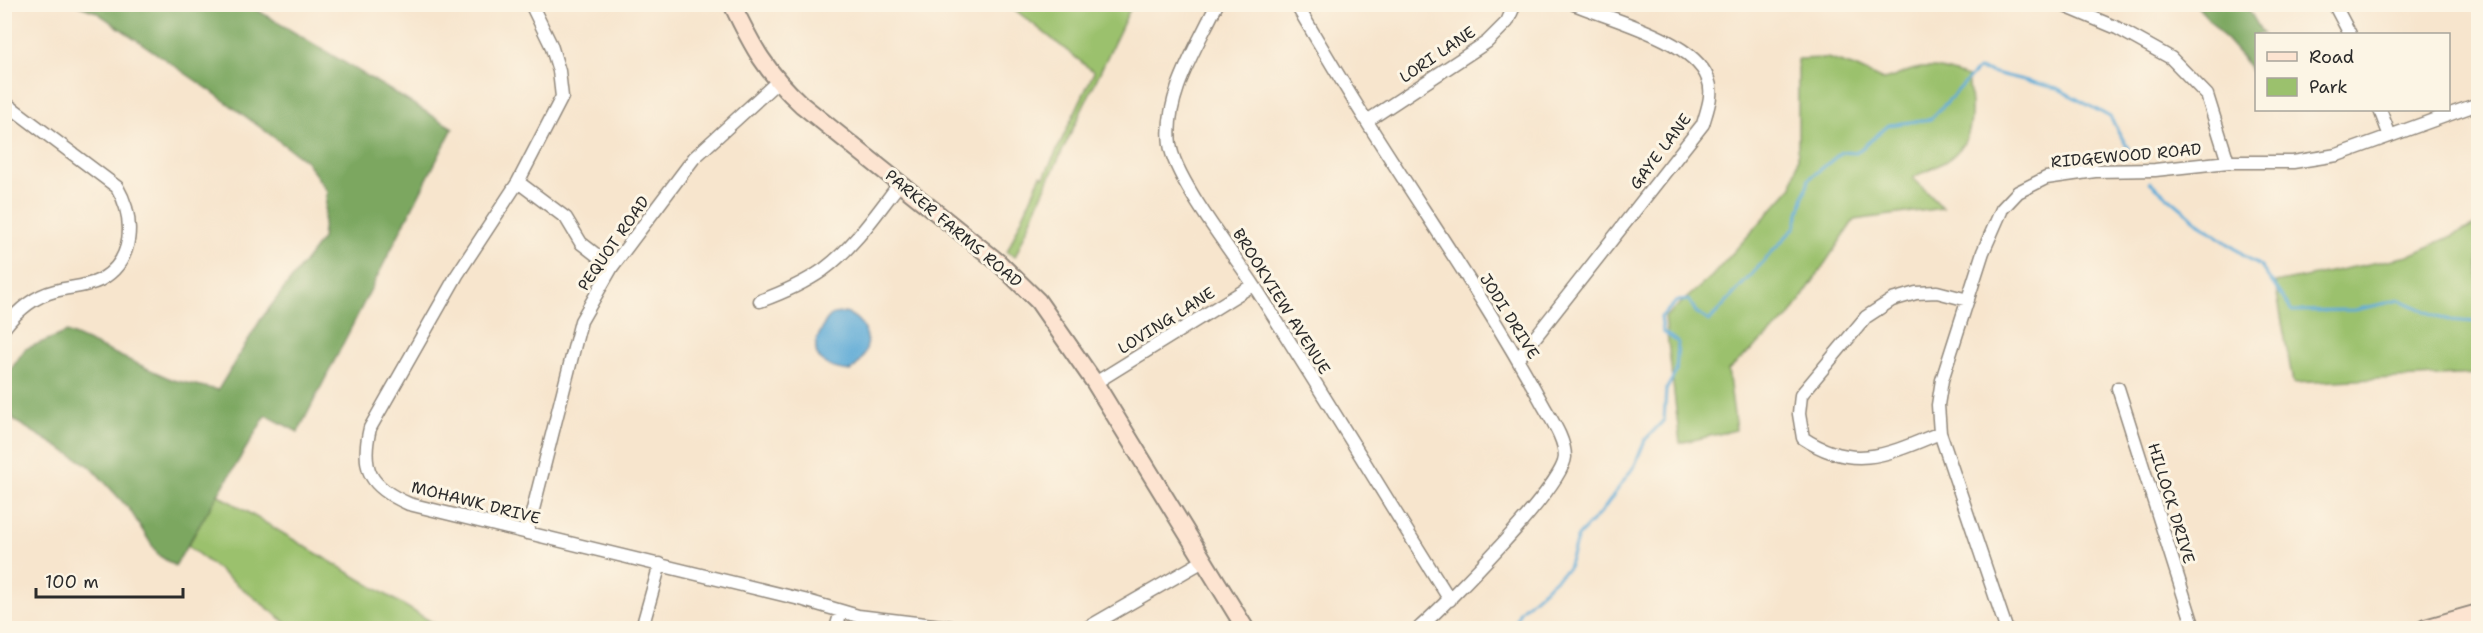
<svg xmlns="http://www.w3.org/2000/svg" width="2483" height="633" font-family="'Shantell Sans',sans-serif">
<rect width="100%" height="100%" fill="#fcf5e5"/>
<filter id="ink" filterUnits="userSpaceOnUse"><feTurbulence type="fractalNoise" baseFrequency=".0167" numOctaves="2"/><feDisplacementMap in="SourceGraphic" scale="12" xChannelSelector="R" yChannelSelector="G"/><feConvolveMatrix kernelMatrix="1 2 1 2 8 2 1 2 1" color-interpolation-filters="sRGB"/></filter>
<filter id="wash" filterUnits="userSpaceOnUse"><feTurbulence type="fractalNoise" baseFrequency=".008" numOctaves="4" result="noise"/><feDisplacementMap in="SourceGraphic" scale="24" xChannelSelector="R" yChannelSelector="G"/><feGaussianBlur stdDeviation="1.35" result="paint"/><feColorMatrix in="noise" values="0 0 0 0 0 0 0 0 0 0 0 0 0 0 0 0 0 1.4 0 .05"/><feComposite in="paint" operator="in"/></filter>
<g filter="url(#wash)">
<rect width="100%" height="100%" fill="#f7e5cd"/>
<path fill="#9bc16d" stroke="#63764c" stroke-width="1.5" d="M1009,5H1132L1049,179L1015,257L1007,252L1041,175L1044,177L1094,72Z
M1827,58L1855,67L1883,80C1895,78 1905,71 1916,69C1934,65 1951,72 1968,77C1973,115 1977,145 1939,165C1930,170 1921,173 1913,178L1943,208L1854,220L1789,317L1728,370L1736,430L1680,443L1665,317L1711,277L1792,187L1798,158V59Z
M2478,224V374L2293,383L2275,283L2408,256Z
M217,494L442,628H293L188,546Z"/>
<path fill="#7ca760" stroke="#546946" stroke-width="1.5" d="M163,4L249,5L453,128L298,432L266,415L175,566L158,555L130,510L90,466L15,421L5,404V378L25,349L67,332L173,380L218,390L261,319L322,239L327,191L306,161L211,91L96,12L77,5Z
M2196,5H2246L2263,34H2256V78L2242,57Z"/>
<path fill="#5eabd7" stroke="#446b81" stroke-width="1.5" d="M846,313C874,324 873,356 850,371C826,369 806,357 821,331C823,326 826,318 832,315C835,313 842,313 846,313Z"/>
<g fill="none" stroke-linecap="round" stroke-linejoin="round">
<path stroke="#5eabd7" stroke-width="3" d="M2150,182L2199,223L2261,267L2292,311L2355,310L2400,300L2446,320L2478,322
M1513,628L1520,611L1568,568L1578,536L1603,510L1635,465L1645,440L1664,420L1666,390L1676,372L1678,342L1663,332L1661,317L1677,301L1689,300L1696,312L1709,321L1795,227L1809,179L1842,152L1856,153L1889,125L1931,119L1978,69L2057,88L2110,117L2133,157"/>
</g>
</g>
<g filter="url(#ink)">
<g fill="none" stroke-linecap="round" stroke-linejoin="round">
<g stroke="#91887c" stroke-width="15">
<path id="street" d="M531,4L551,45L559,71L562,97L518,182L457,275L370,428C360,470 370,487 409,504L804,600L858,616L958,628
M1217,4C1197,47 1164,96 1170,144C1174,178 1232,252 1253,284C1320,388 1384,495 1450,600
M1296,4C1320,45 1344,85 1369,125C1427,217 1490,307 1542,403C1550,418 1565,438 1565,457C1563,487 1446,604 1419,628
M2060,4L2117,28L2171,58L2207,95L2228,162
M2334,4L2350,34
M4,102L117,187C135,218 135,261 100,280C86,287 70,287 55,291C35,296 17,311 4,328
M2380,110L2390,136
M1367,121L1487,42L1507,22L1515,4
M518,182L566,218L581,243L612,267
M760,301C782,293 803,284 823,270C854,247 877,213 900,183
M1518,359L1703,124C1707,110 1714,93 1708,79C1694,40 1610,19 1574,4
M1095,383L1253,285
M2118,388L2194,628
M1940,433C1889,454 1854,472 1803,438L1799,414L1801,395L1866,317L1892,300L1916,293L1937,292L1968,300
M527,533L581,321L612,267L694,158L777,82
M642,628L660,564
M836,628L841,612
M1087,628L1205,560
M2006,628L1940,433L1938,405L1942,380L1983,252L2002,209L2018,192L2046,178L2095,171L2155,170L2228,162H2293L2337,155L2478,104"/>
</g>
<g stroke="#91887c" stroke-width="20">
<path id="secondary" d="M732,4C753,48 766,72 802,105L998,262L1038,301L1095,383L1245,628
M2425,628L2478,613"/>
</g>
<use href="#street" stroke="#fff" stroke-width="12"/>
<use href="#secondary" stroke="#fde4d1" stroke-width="16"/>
</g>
</g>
<g text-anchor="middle" stroke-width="6" stroke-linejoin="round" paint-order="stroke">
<g font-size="16" fill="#2b2b2b" stroke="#fcf5e5">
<text transform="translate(1437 54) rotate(-34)" y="6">LORI LANE</text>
<text transform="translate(1660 151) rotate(-53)" y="6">GAYE LANE</text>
<text transform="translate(2126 155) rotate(-5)" y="6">RIDGEWOOD ROAD</text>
<text transform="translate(954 228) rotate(40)" y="6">PARKER FARMS ROAD</text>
<text transform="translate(613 243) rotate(-55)" y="6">PEQUOT ROAD</text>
<text transform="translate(1282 301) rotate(58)" y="6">BROOKVIEW AVENUE</text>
<text transform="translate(1510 316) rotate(58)" y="6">JODI DRIVE</text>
<text transform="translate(1166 320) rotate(-32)" y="6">LOVING LANE</text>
<text transform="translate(476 502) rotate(14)" y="6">MOHAWK DRIVE</text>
<text transform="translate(2172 503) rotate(73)" y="6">HILLOCK DRIVE</text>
</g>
</g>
<rect width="2483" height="633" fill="none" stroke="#fcf5e5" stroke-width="24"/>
<rect x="2255" y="33" width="195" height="78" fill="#fcf5e5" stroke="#a8a49b" stroke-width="1.5"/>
<rect x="2267" y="52" width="30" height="9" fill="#fde4d1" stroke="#a8a49b" stroke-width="1.5"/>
<text x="2309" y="63" font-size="18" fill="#2b2b2b">Road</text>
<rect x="2267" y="78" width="30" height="18" fill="#9bc16d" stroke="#a8a49b" stroke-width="1.5"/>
<text x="2309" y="93" font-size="18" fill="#2b2b2b">Park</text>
<path d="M36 588v9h147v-9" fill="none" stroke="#2b2b2b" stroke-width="3"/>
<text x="45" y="588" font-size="18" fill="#2b2b2b" stroke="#fcf5e5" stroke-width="4.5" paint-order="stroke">100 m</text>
</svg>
